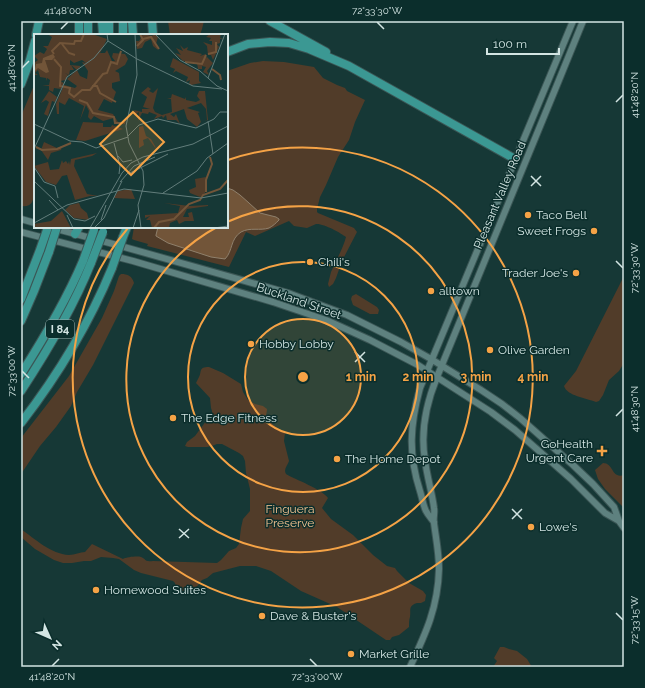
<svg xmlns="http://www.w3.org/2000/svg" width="645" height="688" font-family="Raleway,sans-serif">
<rect width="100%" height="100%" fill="#163836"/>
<path fill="#513c29" d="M168,21H204L202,29L200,35H170Z
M263,61L284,62L314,67L323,78L337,85L345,88L347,91L365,100L355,122L349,140L338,157L326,185L320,197L317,209V212L318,213L354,228L357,232L342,261L336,278L333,284L329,287L328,284C329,280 330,276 331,272C336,260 343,249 346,237C341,233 323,223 316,224C313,225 310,227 307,228L294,226L289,221L255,236L246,232L229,267L147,246L148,244L134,240L132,239L134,227H227V71L250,63Z
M35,83V193C32,203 32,207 21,206V116Z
M121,274C128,274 132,276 134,283L93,365L77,392L71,406L56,427L40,446L21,474V438L69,376L102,318L114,291L119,276Z
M624,276V363L619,371L609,380L603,395L599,401L596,402C586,398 567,396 564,386L576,371Z
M356,294L377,307L379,310L378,314H370L353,305L351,299L352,296Z
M209,367L223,373L241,384L243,392L248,400L255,404L263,406L267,409C267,412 266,414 266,416C266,421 281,430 285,433L284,441L289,461C288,465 283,469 286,474C296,480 322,489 328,498L322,508L331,519L353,535L373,555L387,566L395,568L397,571L409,583L423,591L426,595L425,601L421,603H417C408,606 411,609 410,617C409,620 409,623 409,627L399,635L392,637L390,640H386L337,607L301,591L271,571L256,566H240L213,573L207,578L202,580L195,589L189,591H177L176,589L175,583L173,581L141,573L134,570L119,559L113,558L101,557L91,561H84L72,563H63L54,560L35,549L21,537V529C35,539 51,554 69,555C75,555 80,552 85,552L92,544L123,559C127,557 137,556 141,557C147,559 143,562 153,561L217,563L221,560L229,551L236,548L239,544L241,528L243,519L250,511V489L246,473L245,461L243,456L239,453L222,444H217L212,446L207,447H188L185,446L187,442L195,436L212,413V411L211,408L210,398L196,383C197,381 198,379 199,377C202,372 198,367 209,367Z
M603,463C614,463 611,479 624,475V508L605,489L598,479L595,470Z
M500,647H504L509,649L517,651L527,659L532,667H493L497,661L494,658Z"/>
<path fill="#725539" stroke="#8f806c" d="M227,188L233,190L240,195L249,203L260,213L276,217L279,219V220C276,223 273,226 269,228C260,231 250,227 241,232C230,239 233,251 225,259L211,257L168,243L156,236V235L158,227H227Z"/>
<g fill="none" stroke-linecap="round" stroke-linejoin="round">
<g stroke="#3b5655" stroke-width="8">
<path id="secondary" d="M21,219L35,223
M53,228L117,245L288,293L347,315L401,342L431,359L481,390L502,404L520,418L573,465L593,484L614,507L619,521L624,528
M21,232L133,261L273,302L326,320L370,340L418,365L491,412L515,430L571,479L605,513L619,521
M434,522C431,518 428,515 426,511C423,505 422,497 420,491C408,454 410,425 420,388L573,21
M410,667C426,633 438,607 439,569C439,553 436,539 434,523C433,518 435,513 434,508C432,492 427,477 425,460C420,431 426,404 437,377L559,80L583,21"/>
</g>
<g stroke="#3b5655" stroke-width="10">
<path id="highway" d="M102,21L103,35
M123,21V35
M132,21L133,35
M152,21L153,35
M270,21L326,52
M36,35L39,21
M79,35V21
M88,35V21
M109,35V21
M227,52L248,44L270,42L289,43L309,49L349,66L515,159
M21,84L30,60L35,41
M75,234L79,227
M123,237L127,227
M21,299L40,250
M21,321L34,291L49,252
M21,374C44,338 66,301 83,261
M21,391C48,350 73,308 91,263
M21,423C58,375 89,324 112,268"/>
</g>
<use href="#secondary" stroke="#5e817f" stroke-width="6"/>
<use href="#highway" stroke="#3b9893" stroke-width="8"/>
<g stroke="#3b5655" stroke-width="10" stroke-linecap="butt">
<path id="highway-bridge" d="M40,250L48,227
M49,252L57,227
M83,261L94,230
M91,263L103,232
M112,268L123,237"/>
</g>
<use href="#highway-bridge" stroke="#3b9893" stroke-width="8"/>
</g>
<path fill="none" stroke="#d3e5e3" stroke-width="1.5" d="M377,22L384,29M61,29L68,22M22,68L29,61M616,102L623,95M531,176L541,186M531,186L541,176M616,261L623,268M355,352L365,362M355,362L365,352M22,371L29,378M616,416L623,409M512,509L522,519M512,519L522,509M179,529L189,538M179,538L189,529M616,613L623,620M310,659L317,666M52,666L59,659"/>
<circle cx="303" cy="377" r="58" fill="#f5a346" fill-opacity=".12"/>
<g fill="none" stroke="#f5a346" stroke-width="2">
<circle cx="303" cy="377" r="58"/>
<circle cx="303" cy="377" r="115"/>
<path d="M227 222A173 173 0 1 1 217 227"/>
<path d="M228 160A230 230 0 1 1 128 228"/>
</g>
<g fill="#f5a346" stroke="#0b2e2c" stroke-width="1.5">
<circle cx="528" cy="215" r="4"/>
<circle cx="594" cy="231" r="4"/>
<circle cx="310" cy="262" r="4"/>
<circle cx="576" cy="273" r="4"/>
<circle cx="431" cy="291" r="4"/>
<circle cx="251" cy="344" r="4"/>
<circle cx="490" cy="350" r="4"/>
<circle cx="173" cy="418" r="4"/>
<path d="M600 445h4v4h4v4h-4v4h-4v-4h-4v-4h4z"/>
<circle cx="337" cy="459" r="4"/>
<circle cx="531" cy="527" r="4"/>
<circle cx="96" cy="590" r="4"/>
<circle cx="262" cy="616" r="4"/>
<circle cx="351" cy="654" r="4"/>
</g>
<g text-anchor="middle" stroke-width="3" stroke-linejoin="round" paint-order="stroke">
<rect fill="#0b2e2c" stroke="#97aeac" stroke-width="1" x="46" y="320" width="28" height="18" rx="3"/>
<g font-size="11" font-weight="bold" fill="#d3e5e3">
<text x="60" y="333">I 84</text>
</g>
<g font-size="12" fill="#d3e5e3" stroke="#0b2e2c">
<text transform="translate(500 195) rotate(-67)" y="4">Pleasant Valley Road</text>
<text transform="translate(299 301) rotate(19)" y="4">Buckland Street</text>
</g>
<g font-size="12" fill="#d3e5e3" stroke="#0b2e2c" text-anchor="start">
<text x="536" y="219">Taco Bell</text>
<text x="586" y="235" text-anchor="end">Sweet Frogs</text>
<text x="318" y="266">Chili's</text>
<text x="568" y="277" text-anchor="end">Trader Joe's</text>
<text x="439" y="295">alltown</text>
<text x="259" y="348">Hobby Lobby</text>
<text x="498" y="354">Olive Garden</text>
<text x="181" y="422">The Edge Fitness</text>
<text x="593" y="448" text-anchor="end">GoHealth<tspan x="593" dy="14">Urgent Care</tspan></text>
<text x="345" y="463">The Home Depot</text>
<text x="539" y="531">Lowe's</text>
<text x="104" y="594">Homewood Suites</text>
<text x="270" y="620">Dave &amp; Buster's</text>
<text x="359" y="658">Market Grille</text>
</g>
<g font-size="12" fill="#f6c391" stroke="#0b2e2c">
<text x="290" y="513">Finguera<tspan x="290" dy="14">Preserve</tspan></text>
</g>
</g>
<g transform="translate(34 34)">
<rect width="194" height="194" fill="#163836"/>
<path d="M13,0H58L73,5L66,19H71L73,16L78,27H81L78,23L79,19L91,20L94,25L91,31L81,37L85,39L86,47L78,49V54L82,58L78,69L70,65L64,76L79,80L84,88H91L92,82L91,90L80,89V84L69,87L60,82L57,86L54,83L55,77L52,71L46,86L50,72L35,64L31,71L25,68V80H23L22,70L30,51L41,54L43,52L33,45L43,36L46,42L53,45L54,37L48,28L52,29L48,26L40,29L36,26V31L47,32L43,36L37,31L40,36H36L35,41L31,39L34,41L32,46L26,47L30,49L27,55L20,54L19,58L15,56V52H8L15,51L16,46L13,44L12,47V44L6,43L4,36L1,39L4,41H0V29L4,26L0,22L6,18L10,20L13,15L9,12H14L18,3ZM109,0L118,2L120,0L124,3L122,10L124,16L119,12L117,5L111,8L108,14L103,15L102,7H105ZM176,0H187L186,4L189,5H186V9L183,10L185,13L179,26L177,21H174L173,12L169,8L178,11V7H175L177,4L172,3ZM146,11L150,15L154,13L153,16L168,20L166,22L172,20L170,24L173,23L179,29L173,37L175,41L169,38L172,33L168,32V35H164L163,29L149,27L141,19L147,21L142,14L149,17ZM139,24L165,38V47L167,49L157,51L155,50L156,46L152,48L154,43L142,37L139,39L141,35L136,33ZM114,53L117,55L115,57L119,59L124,54L119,74L121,78L128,81L138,78L137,65L133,64H137L138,60L151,65L152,63V66L162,68L166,66L163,62L165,57H171L174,86L170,87L173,86L172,75L167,69L153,74L166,78L164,79L167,88L163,93L153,85L150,75L136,80L140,83L142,80L146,90L142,86H133L132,81L129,84L128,82L120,85L123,81L115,78L114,80L108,79L104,87L105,78L101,81L100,76L108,78V75H116L109,73L113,63L107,59ZM15,57L23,63L21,68L18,67L14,82L10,80L15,68L12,66L7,69ZM49,88L69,89V93H77L78,91L89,95L51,107L42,106ZM109,92L112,102L117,105L121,112L122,115L114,104L109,106L110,111L105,114V93ZM10,108L23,114L28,112L27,116L17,119L14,126L7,116ZM63,119L58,122L41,126L40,132L53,160L64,162H56L41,166L33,141L28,142L22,151L12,148L0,132L14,128L16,136L25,135L28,126H32H28L29,129L32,127L34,130L35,127L36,131L37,125ZM172,143L171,159L166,163L156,159L155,156L162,153L161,145ZM97,155L101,165L80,164L84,157ZM45,169L47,174L53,179L55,186L40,184L31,176L36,171ZM130,169L156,172L174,171V172L153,175L149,183H155L154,179L158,178L160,187H151L145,190L143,186L136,189L135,194H118L116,186H112L116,182L111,184V181L144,179L146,172ZM28,177L37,194H0V190L17,187Z" fill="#513c29"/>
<path d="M19,20L21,23L18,26H11L15,38L12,39L4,34L0,38L2,30L8,29L9,24Z" fill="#725539"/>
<path fill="none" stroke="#725539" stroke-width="2" d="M109,5L117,3L125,15M28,10L35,19L41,21M103,12L109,6L106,0M20,20L18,17L26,9L40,10L41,7H47L50,0M174,20L182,18V8M20,25L27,33L26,52L36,54L35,59L40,63L48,56H56L69,40L73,39L77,28L83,30L87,17M151,28L168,30L172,21M178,35L186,41L187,46M58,52H63L66,59L82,68M45,66L53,69L59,79L80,83L81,89H88M2,113L8,116L23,115L37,109M172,158V146L178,130L176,123M120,194L125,188L140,185L155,170L166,166L169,161L186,155L194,146"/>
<path fill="none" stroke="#627d7b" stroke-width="1" d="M101,0L103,41L92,92L95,109L109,137L110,151L104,171L107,194M121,0L146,26L166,37L183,52L194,57M74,7L103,25M103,25L159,52L188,55M174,44L191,0M174,87L179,120M0,90L36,107L48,108L62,114L94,103M94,102L105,91L124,85L162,94L180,85L186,78H194M80,109L86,132L85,140M0,115L33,43L60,24L74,7L73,0M84,122L89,128L98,126M0,133L10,148L21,152L24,164M94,140L134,120M0,147L40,185L51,187L61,182M86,148L100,132L121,123M129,159L163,137L173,124L194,109M15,166L24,176M33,181L39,194M67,186L72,171M0,189L33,171L90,155L167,164L194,159M56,194L88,139L97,129L109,123L159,110L194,92M60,194L70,184L88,147M99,194L105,176M180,194L194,192"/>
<path fill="#f5a346" fill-opacity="0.15" stroke="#f5a346" stroke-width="2" d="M99,78L130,108L97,141L66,110Z"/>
<rect width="194" height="194" fill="none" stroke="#d3e5e3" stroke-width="2"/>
</g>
<circle cx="303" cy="377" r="6" fill="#f5a346" stroke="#0b2e2c" stroke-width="2"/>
<g font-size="12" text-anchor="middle" font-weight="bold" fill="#f5a346" stroke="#0b2e2c" stroke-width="3" stroke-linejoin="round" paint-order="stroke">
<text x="361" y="381">1 min</text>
<text x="418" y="381">2 min</text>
<text x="476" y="381">3 min</text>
<text x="533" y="381">4 min</text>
</g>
<rect width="645" height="688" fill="none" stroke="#0b2e2c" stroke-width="44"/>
<g transform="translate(50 638) rotate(135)" stroke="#0b2e2c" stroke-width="3" paint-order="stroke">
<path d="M0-3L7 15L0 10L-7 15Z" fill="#d3e5e3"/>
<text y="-6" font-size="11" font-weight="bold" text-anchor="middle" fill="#d3e5e3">N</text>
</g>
<path d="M487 48v6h72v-6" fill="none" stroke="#d3e5e3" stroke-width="2"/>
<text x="493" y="48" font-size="12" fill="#d3e5e3" stroke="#0b2e2c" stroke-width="3" paint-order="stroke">100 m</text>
<rect x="22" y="22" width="601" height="644" fill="none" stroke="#d3e5e3" stroke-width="1.5"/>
<g font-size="10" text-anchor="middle" fill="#d3e5e3">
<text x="68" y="14">41°48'00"N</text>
<text x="377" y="14">72°33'30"W</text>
<text transform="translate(11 68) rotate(-90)" y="4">41°48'00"N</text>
<text transform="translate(634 95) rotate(-90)" y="4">41°48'20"N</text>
<text transform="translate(634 268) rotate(-90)" y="4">72°33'30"W</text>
<text transform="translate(11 371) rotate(-90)" y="4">72°33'00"W</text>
<text transform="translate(634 409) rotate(-90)" y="4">41°48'30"N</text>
<text transform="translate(634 620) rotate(-90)" y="4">72°33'15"W</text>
<text x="52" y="680">41°48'20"N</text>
<text x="317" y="680">72°33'00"W</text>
</g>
</svg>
